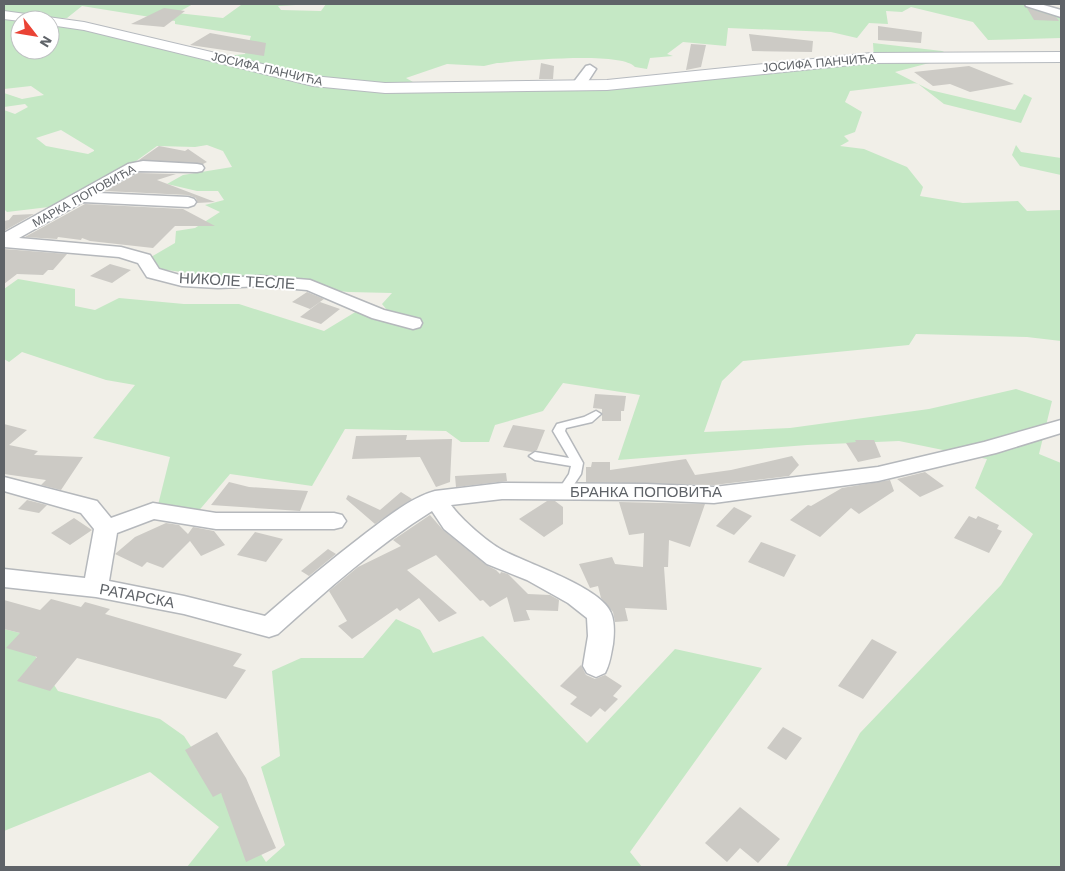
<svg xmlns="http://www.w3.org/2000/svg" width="1065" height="871" font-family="'Work Sans',sans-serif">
<rect width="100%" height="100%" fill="#f1efe8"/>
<path fill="#c5e8c5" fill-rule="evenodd" d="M4,4H193L177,13L223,18L241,5L239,4H313L278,6L281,10L321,11L326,4H1041L1061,11V38L988,40L973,22L911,7L902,12L886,11L888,24L869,23L857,38L831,32L728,28L726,46L683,42L667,54L673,56L650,58L647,69L635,67C621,51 521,61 497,63L484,66L447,64L406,78L427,90H535L874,59L873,43L942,51L963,61L933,62L895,72L930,90L1015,110L1024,94L1032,98L1021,123L944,104L917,83L850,91L845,102L862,112L855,132L844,136L849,141L840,146L864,149L907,167L923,187L920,196L963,203L1018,201L1027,211L1061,210V341L1027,337L916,334L909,345L743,361L722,381L704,432L790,428L929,409L1016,389L1052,401L1039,454L1061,463V867H786L860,733L1001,585L1033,534L975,488L987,459L899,441L807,445L618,460L640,395L563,383L543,411L495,425L489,442H461L446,431L345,429L312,486L230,474L196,514L158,505L170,457L93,438L135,385L106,380L22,352L9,362L4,359V289L18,279L75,289V306L95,310L119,298L184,304H239L324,331L357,311L391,315L382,304L392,293L348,292L216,277L160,269L151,257L175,243L176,231L195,228L220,212L205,205L224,200L218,191H197L167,184L183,175L232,167L223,151L207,145L195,147L157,146L125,169L49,207L7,212L4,209V110L15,114L28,107L25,104L4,107V93L22,99L44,95L31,86L4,89ZM82,6L175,21V24L251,36L245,54L225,56L57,19L67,18ZM20,20H50V50H20ZM61,130L94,150V151L88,154L46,146L36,138Z
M1016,145L1021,152L1061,158V175L1020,166L1012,155Z
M396,619L420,630L433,653L483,636L587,743L675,649L762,668L630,852L642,867H187L219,827L150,772L4,831V629L20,633L58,691L160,719L184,736L266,862L285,845L261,767L280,756L272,671L301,658H363Z"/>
<path fill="#cccac5" d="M164,8L185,11L164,27L131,24Z
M1027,8L1056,17L1059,21L1034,20Z
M878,26L922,32L921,43L878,40Z
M210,33L266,43L264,56L190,45Z
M749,34L813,41L812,52L752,51Z
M691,44L706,45L701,67L686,70Z
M541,63L554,66L553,79H539Z
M969,66L1014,84L970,92L950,84L933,86L914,72Z
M159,146L185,151L188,149L207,162L203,164L139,160Z
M138,173L176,174L157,180L215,202L197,203L196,198L188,195L105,191Z
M85,204L183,209L215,226H175L153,248L90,241L82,238L81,240L58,237L57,239L25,237Z
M34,214L4,231V221L9,220L13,215Z
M4,249L67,254L53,270H48L43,275L17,274L4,284Z
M110,264L131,270L112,283L90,276Z
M307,292L324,299L310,309L292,302Z
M320,302L340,309L321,324L300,317Z
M595,394L626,396L624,411H621V421H602V409L593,408Z
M4,424L27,430L9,445L38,451L34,455L83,457L61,490L41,485L46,480L4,474Z
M513,425L545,430L537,450L532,452L503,447Z
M407,435L406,440L452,439L450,482L436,487L420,457L352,459L356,436Z
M855,440H874L881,457L858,462L846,443L856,442Z
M792,456L799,465L789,476L714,485L586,482V467H591L592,462H610V470L686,459L695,475L731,470Z
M925,472L944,486L920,497L897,479Z
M506,473L507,481L456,487L455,476Z
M890,480L894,491L859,514L851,508L820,537L790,520L808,505L811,506L842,488Z
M229,482L249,487L308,491L300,511L211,505Z
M401,492L412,499L375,524L346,499L348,495L380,510Z
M27,500L47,505L39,513L18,509Z
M547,501H555L563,507V524L544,537L519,519Z
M619,502L705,504L690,547L669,540L668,567H664L667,610L625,608L628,621L615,622L613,612L601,598L598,586L590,588L579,564L612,557L615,564L643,567L644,533L629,535Z
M734,507L752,516L734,535L716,526Z
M430,515L443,530L486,565L496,570L500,574L501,572L508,574L528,594L550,595L559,600L558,611L526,610L530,620L514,622L507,597L490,607L483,600L480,601L436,555L407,570L457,613L439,622L419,598L400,611L397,608L352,639L338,626L347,621L329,591L358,567L401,546L393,540Z
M969,516L976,519L978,516L999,525L997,529L1002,531L989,553L954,538Z
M74,518L92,530L70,545L51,533Z
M166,523L179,525L188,534L193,527L214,531L225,545L201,556L190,541L163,568L147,562L142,567L115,554L135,537Z
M255,532L283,539L266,562L237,555Z
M761,542L796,555L784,577L748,562Z
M328,549L336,554L309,576L301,571Z
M51,599L81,607L85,602L110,609L105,614L242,654L233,666L246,670L226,699L77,658L50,691L17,681L37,657L6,648L20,633L4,629V600L40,610Z
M872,639L897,652L863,699L838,686Z
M581,665L586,675L595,679L605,675L622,686L613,696L618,699L605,712L600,708L591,717L570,704L577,697L560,686Z
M783,727L802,738L786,760L767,748Z
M217,732L246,778L276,848L246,862L221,793L213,797L185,750Z
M740,807L780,839L758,863L740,848L727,862L705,843Z"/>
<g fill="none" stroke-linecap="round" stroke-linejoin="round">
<g stroke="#b5b8bc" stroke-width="3">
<path id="lane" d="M596,411L601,414L592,422L566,428L565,431L583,463L581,474L567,495H559L557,492L569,474L571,466L535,460L529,456L535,452L569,458L553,431L557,424L584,417Z"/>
</g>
<g stroke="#b5b8bc" stroke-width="3">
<path id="street" d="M1025,4H1040L1061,10V17L1026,6Z
M590,65L596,69L583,89H573L572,86L573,83L586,66Z
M143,161L197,164L202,165L204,168L202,171L197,172L138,171L98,193L188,197L194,199L196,202L194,205L188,207L83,202L19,238L121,247L150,255L159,269L183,276L218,278L261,276L310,280L384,310L420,319L422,323L420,327L413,329L372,318L307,290L261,286L218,288L182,286L147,277L138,263L119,257L4,247V233L128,164Z
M1061,420V433L996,453L878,481L714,503L647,500L502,499L451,505C462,520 489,544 506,552C529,564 602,588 611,613C615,622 614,635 613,644C611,654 610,664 605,673L596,677L587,673L583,666L588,636L587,618L568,603L527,580L487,564L444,529L432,511C376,546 327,590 278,634L269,637L184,614L96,597L4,587V569L85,578L94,529L81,513L4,491V477L97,501L111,518L153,503L216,513H334L342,515L346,521L342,527L334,529H216L154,519L117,533L109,581L184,596L265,616C298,587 331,560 366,533C386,518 410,498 435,491L502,483L647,484L714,487L878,467L984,442Z"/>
</g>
<g stroke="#b6babf" stroke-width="2">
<path id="secondary" d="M4,11L84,22L313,76L385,83L607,80L871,53L1061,52V62L871,63L607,90L385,93L313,86L84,30L50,25V20L20,21L4,19Z"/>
</g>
<use href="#lane" fill="#fff" fill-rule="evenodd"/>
<use href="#street" fill="#fff" fill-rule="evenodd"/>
<use href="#secondary" fill="#fff" fill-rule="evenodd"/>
</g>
<g text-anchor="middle" stroke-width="4" stroke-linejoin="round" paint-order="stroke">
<g font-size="12" fill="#5f6368" stroke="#fff">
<text transform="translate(819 63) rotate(-5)" y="4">ЈОСИФА ПАНЧИЋА</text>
<text transform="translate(267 69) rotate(13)" y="4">ЈОСИФА ПАНЧИЋА</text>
<text transform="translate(84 196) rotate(-29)" y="4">МАРКА ПОПОВИЋА</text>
</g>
<g font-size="15" fill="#5f6368" stroke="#fff">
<text transform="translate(237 281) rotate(3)" y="5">НИКОЛЕ ТЕСЛЕ</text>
<text x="646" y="497">БРАНКА ПОПОВИЋА</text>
<text transform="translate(137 596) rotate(11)" y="5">РАТАРСКА</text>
</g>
</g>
<rect width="1065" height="871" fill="none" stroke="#5f6368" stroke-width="10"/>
<g transform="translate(35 35) rotate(121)"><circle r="24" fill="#ffffff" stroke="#bfc1c3"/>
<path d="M0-4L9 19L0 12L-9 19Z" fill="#ea4335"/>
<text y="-8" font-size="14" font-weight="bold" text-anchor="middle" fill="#5f6368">N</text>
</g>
</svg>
